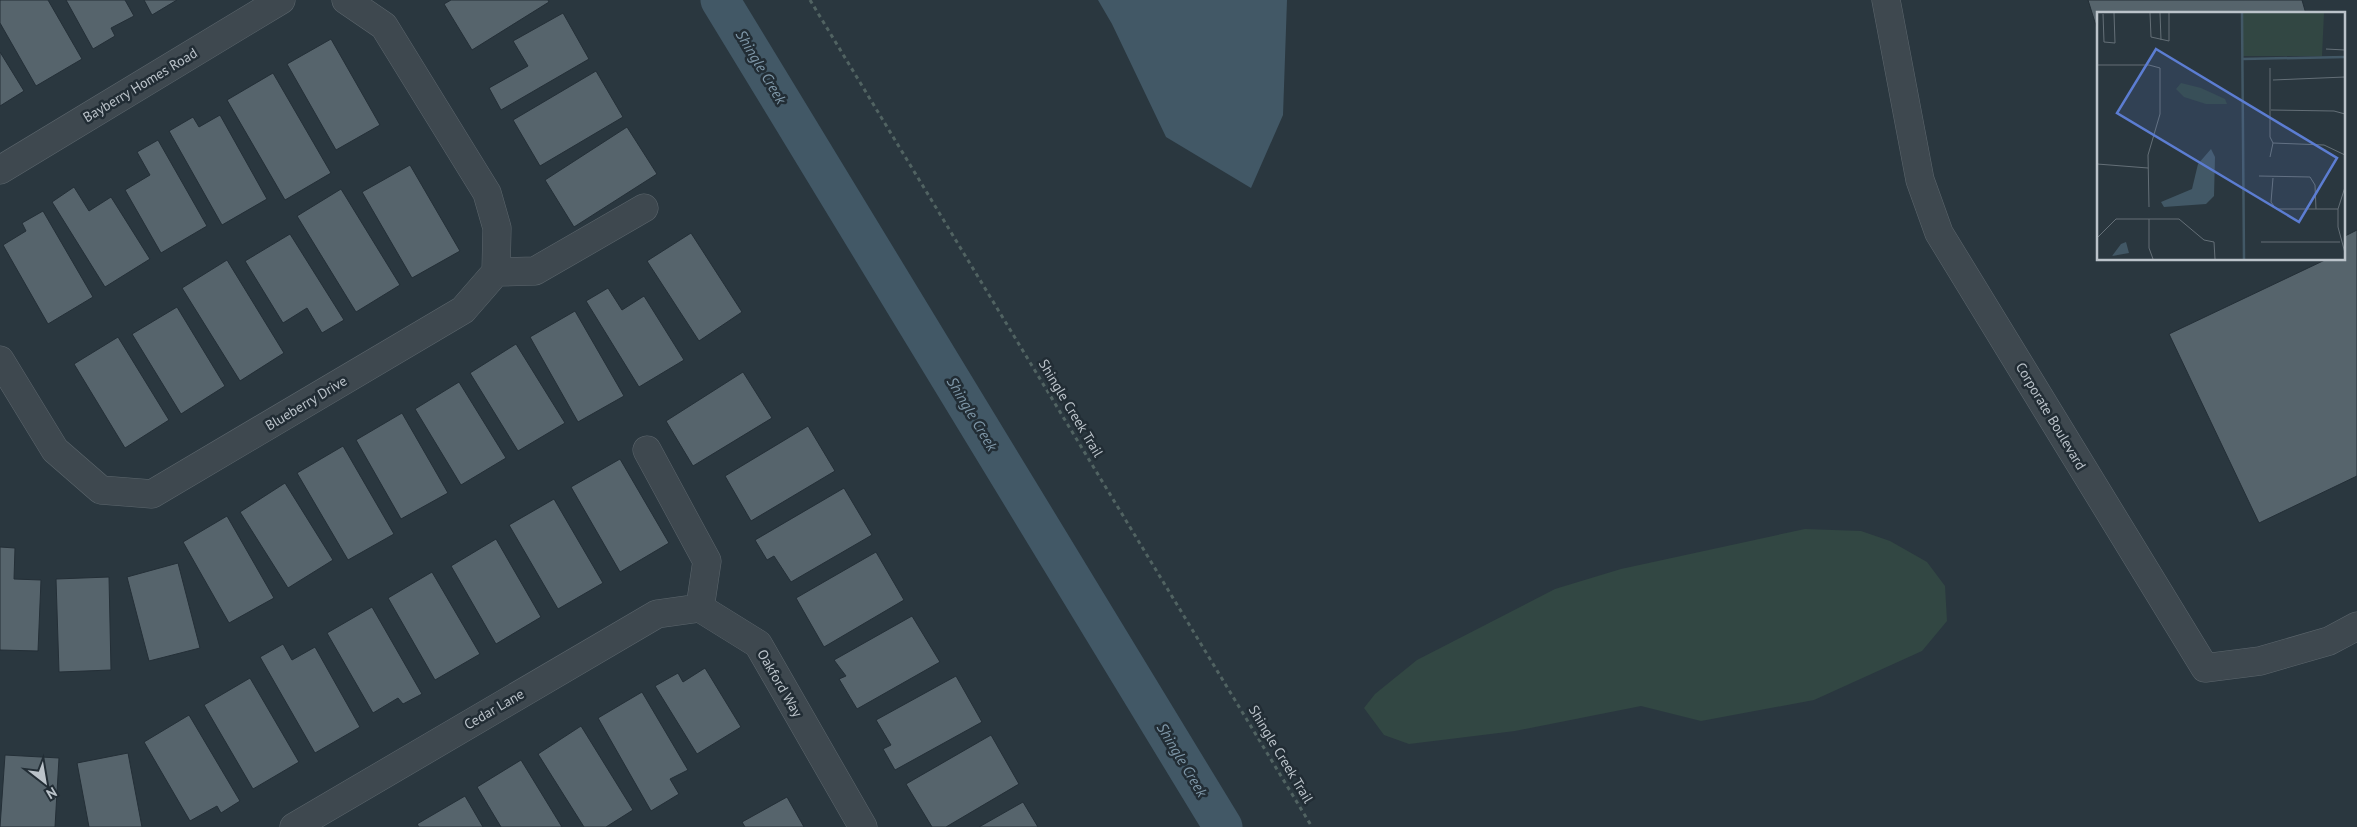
<svg xmlns="http://www.w3.org/2000/svg" width="2357" height="827" font-family="'PT Sans',sans-serif">
<rect width="100%" height="100%" fill="#2a373f"/>
<path fill="#324743" d="M1805,529L1861,531L1890,541L1927,562L1945,586L1947,621L1922,651L1814,700L1701,721L1641,706L1515,731L1409,744L1384,735L1364,708L1375,694L1417,660L1555,589L1621,569Z"/>
<path fill="#425866" d="M1098,0H1287L1283,115L1251,188L1166,137L1112,24Z"/>
<g fill="none" stroke-linecap="round" stroke-linejoin="round">
<path stroke="#425866" stroke-width="39" d="M720,0L1223,827"/>
</g>
<path fill="#56646c" stroke="#242f37" d="M0,0H48L82,59L36,86L0,23Z
M66,0H125L134,16L111,28L115,36L93,49Z
M144,0H177L152,15Z
M451,0H548L549,2L472,50L444,4Z
M2088,0H2302L2306,14H2098V32Z
M563,13L589,59L501,110L489,88L528,66L513,41Z
M331,39L380,125L336,150L287,64Z
M0,52L24,91L0,106Z
M596,71L623,117L540,166L513,120Z
M273,73L331,173L285,200L227,100Z
M220,115L267,199L222,225L169,131L193,117L199,127Z
M627,127L657,174L574,227L545,180Z
M158,140L207,226L161,253L125,190L150,175L137,152Z
M410,165L460,251L412,278L362,192Z
M74,187L89,211L111,197L150,259L105,287L52,202Z
M341,189L400,285L356,312L297,216Z
M43,211L93,297L48,324L3,245L26,231L22,223Z
M2357,230V476L2259,523L2169,334L2327,259H2343V237Z
M691,233L742,312L699,341L647,261Z
M290,234L344,320L322,333L307,308L283,323L245,261Z
M227,260L284,353L240,381L182,288Z
M608,288L622,310L644,296L684,360L639,387L586,301Z
M177,307L225,386L181,414L132,334Z
M575,311L624,396L578,422L530,337Z
M118,337L169,420L125,448L74,364Z
M516,344L565,423L518,451L470,373Z
M743,372L772,418L693,466L666,421Z
M459,382L506,458L461,485L415,409Z
M402,413L448,493L401,519L356,440Z
M808,426L835,471L751,521L725,476Z
M343,446L394,534L348,560L297,473Z
M620,459L669,543L620,572L571,487Z
M285,483L333,560L288,588L240,512Z
M844,488L872,535L791,582L774,556L767,560L755,540Z
M554,499L603,583L558,609L509,525Z
M227,516L274,598L229,623L183,542Z
M496,539L541,617L496,644L451,566Z
M0,547L15,548L14,579L41,580L38,651L0,650Z
M876,552L904,600L824,647L796,598Z
M178,563L200,648L149,661L127,577Z
M432,572L480,654L435,680L388,598Z
M109,577L111,670L59,672L56,579Z
M372,607L422,694L403,704L398,698L373,713L327,633Z
M912,616L940,662L857,709L839,679L846,676L834,660Z
M283,644L292,660L315,647L360,727L315,753L260,657Z
M705,668L741,727L697,754L655,686L678,673L683,682Z
M956,676L982,722L895,770L883,749L891,745L876,720Z
M250,678L299,762L253,789L204,705Z
M642,692L688,770L670,779L679,794L651,811L598,718Z
M189,715L240,801L221,813L217,806L190,821L144,742Z
M581,726L633,810L606,827H584L538,754Z
M991,735L1019,784L946,827H932L906,784Z
M128,753L142,827H89L77,763Z
M5,755L59,758L55,827H0Z
M521,760L562,827H501L477,787Z
M465,796L483,827H419L417,824Z
M787,797L804,827H745L742,822Z
M1023,802L1038,827H979Z"/>
<g fill="none" stroke-linecap="round" stroke-linejoin="round">
<g stroke="#5c666d" stroke-width="29">
<path id="minor" d="M346,0L384,26L487,193L497,228L496,272
M1886,0L1920,180L1939,233L2205,668L2260,661L2329,641L2357,626
M0,170L281,0
M0,360L55,450L101,490L152,494L463,310L496,272L535,271L644,208
M647,450L707,561L700,608
M700,608L758,644L863,827
M294,827L657,614L700,608"/>
</g>
<path stroke="#516362" stroke-width="3" stroke-dasharray="4 4" stroke-linecap="butt" d="M810,0L1312,827"/>
<use href="#minor" stroke="#3e484f" stroke-width="28"/>
</g>
<g text-anchor="middle" stroke-width="5" stroke-linejoin="round" paint-order="stroke">
<g font-size="14" fill="#bbc3ca" stroke="#222d35">
<text transform="translate(140 85) rotate(-31)" y="5">Bayberry Homes Road</text>
<text transform="translate(306 403) rotate(-31)" y="5">Blueberry Drive</text>
<text transform="translate(1071 408) rotate(59)" y="5">Shingle Creek Trail</text>
<text transform="translate(2051 416) rotate(59)" y="5">Corporate Boulevard</text>
<text transform="translate(780 683) rotate(60)" y="5">Oakford Way</text>
<text transform="translate(494 709) rotate(-30)" y="5">Cedar Lane</text>
<text transform="translate(1281 754) rotate(59)" y="5">Shingle Creek Trail</text>
</g>
<g font-size="15" font-style="italic" fill="#7f98a9" stroke="#222d35">
<text transform="translate(761 67) rotate(59)" y="5">Shingle Creek</text>
<text transform="translate(972 414) rotate(59)" y="5">Shingle Creek</text>
<text transform="translate(1182 760) rotate(59)" y="5">Shingle Creek</text>
</g>
</g>
<g transform="translate(2097 12)">
<rect width="248" height="248" fill="#2a373f"/>
<path d="M145,1H227L225,44H146ZM84,71L104,76L128,87L130,92H109L87,85L79,77Z" fill="#324743"/>
<path d="M114,137L118,145L117,184L109,192L67,195L64,190L95,177L101,152ZM29,230L32,241L15,244L24,232Z" fill="#425866"/>
<path fill="none" stroke="#425866" stroke-width="2.5" d="M145,1L147,247M146,47L248,45"/>
<path fill="none" stroke="#646f77" stroke-width="1" d="M53,1L54,25L72,29V1M63,1L64,28M6,2L7,30L18,31L17,1M229,37L248,38M0,53H52L63,56V102L51,143L52,195M176,68L248,65M174,98L237,99L248,102M176,131L227,133L248,143M173,145L176,131L173,125V56M0,152L51,156M162,164L213,165L218,173L219,197M176,166L174,190L179,197H241M248,175L241,197V215L248,241M52,207V236L56,247M0,226L19,207H82L107,228L117,230L118,247M164,230H243"/>
<path fill="#5c7dd2" fill-opacity="0.15" stroke="#5c7dd2" stroke-width="2.5" d="M59,37L240,146L202,210L20,101Z"/>
<rect width="248" height="248" fill="none" stroke="#bbc3ca" stroke-width="2.5"/>
</g>
<g transform="translate(45 782) rotate(149)" stroke="#222d35" stroke-width="4" paint-order="stroke">
<path d="M0-4L9 19L0 12L-9 19Z" fill="#bbc3ca"/>
<text y="-8" font-size="14" font-weight="bold" text-anchor="middle" fill="#bbc3ca">N</text>
</g>
</svg>
